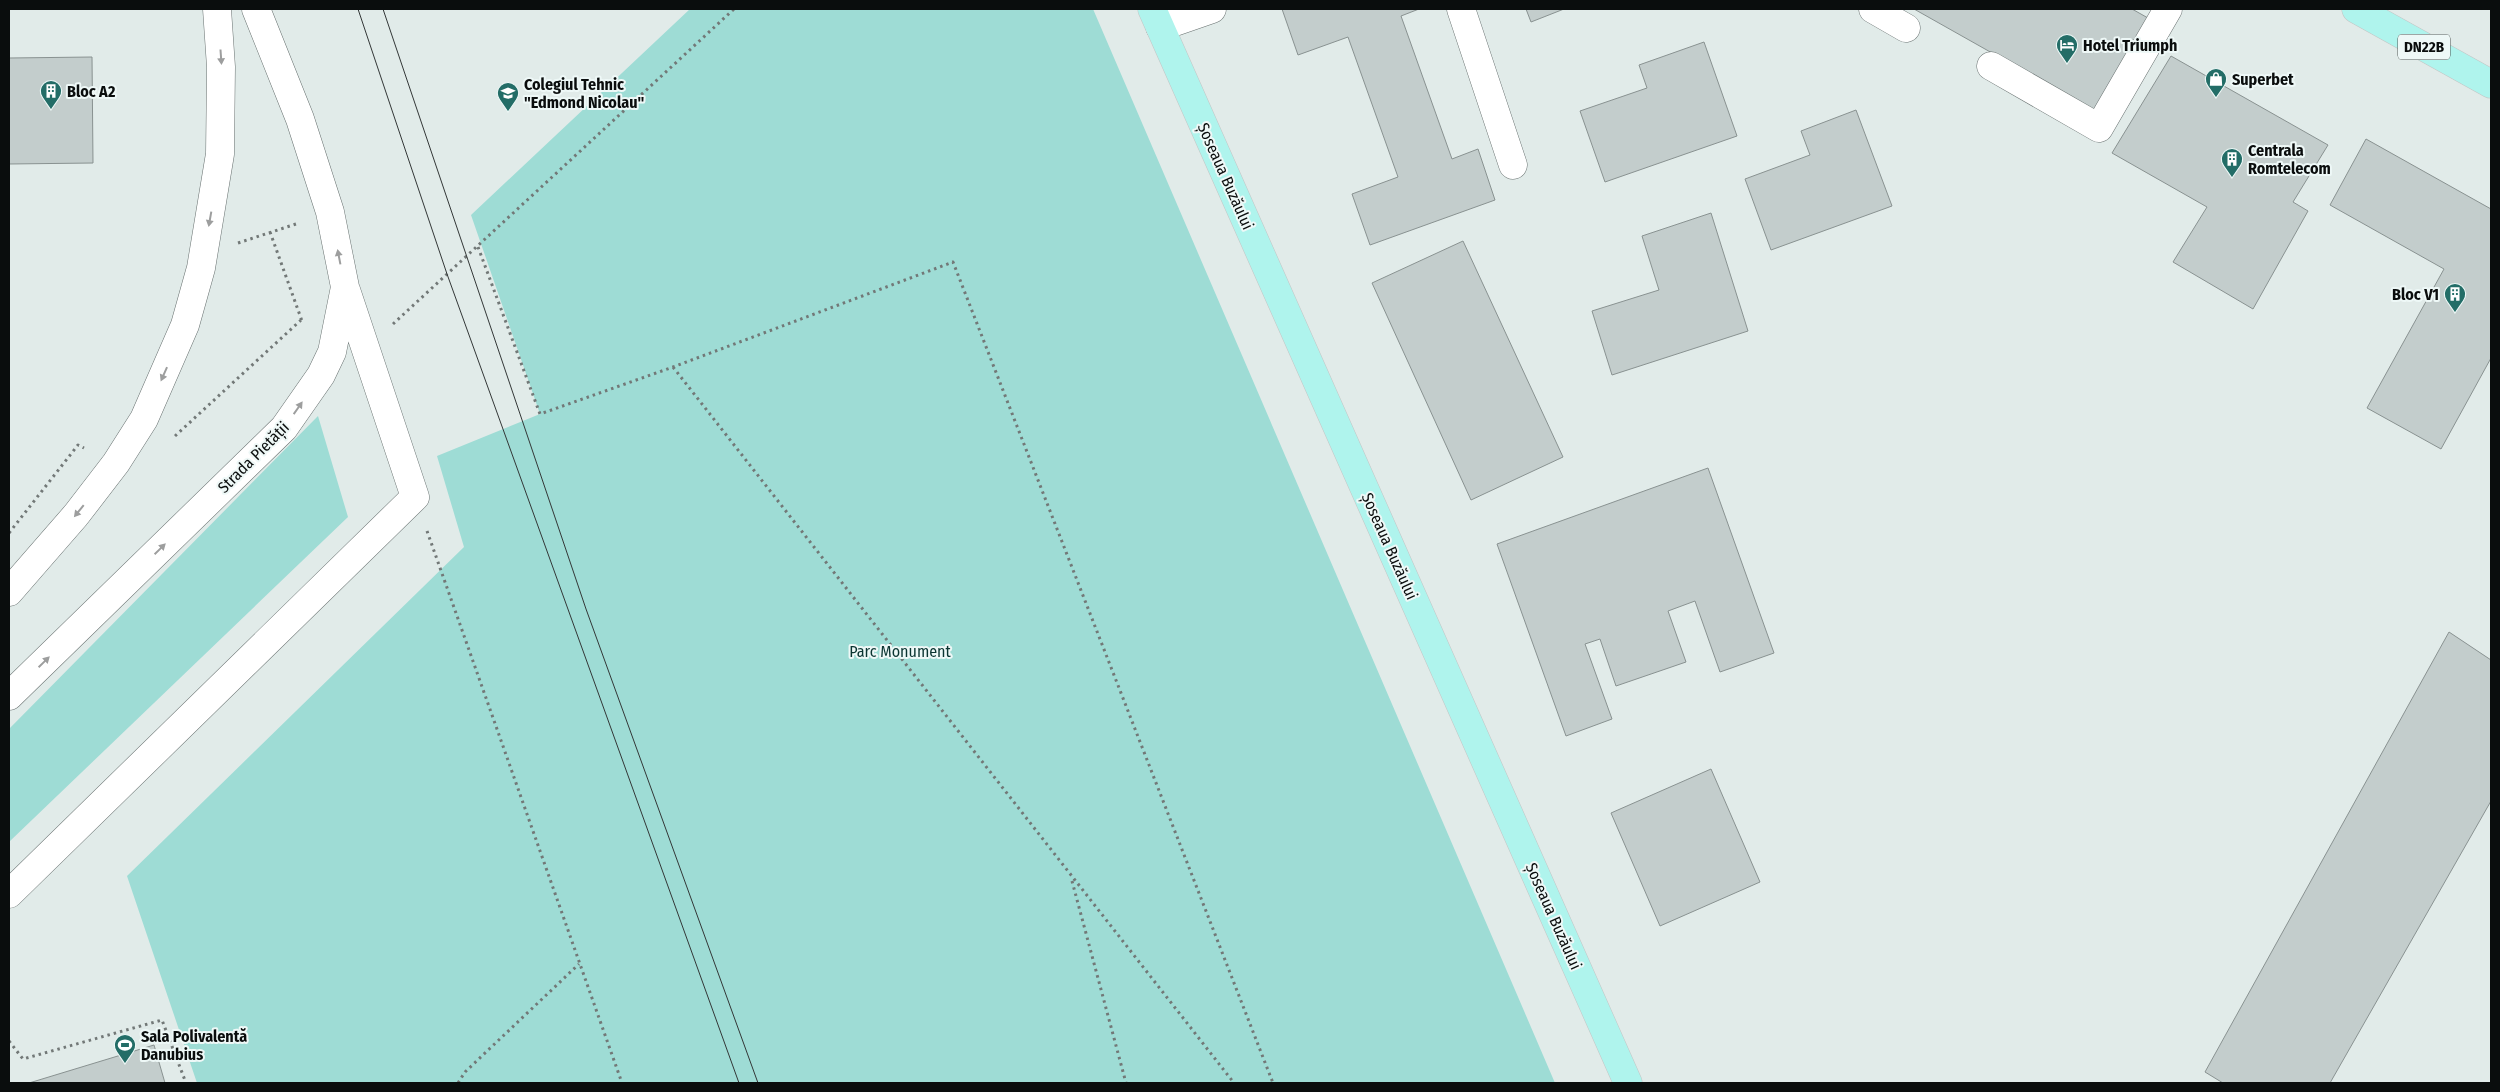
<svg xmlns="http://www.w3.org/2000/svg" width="2500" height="1092" font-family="'Fira Sans Condensed',sans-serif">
<rect width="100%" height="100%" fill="#e1ebe9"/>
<path fill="#9edcd5" d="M690,9H1093L1555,1083H197L127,876L464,547L437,456L540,414L471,215Z
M318,416L348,517L9,842V729Z"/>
<path fill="#c3cdcc" stroke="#899291" d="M1282,9H1419L1401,16L1452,159L1478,149L1495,200L1370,245L1352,194L1398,177L1348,37L1298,55Z
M1526,9H1564L1531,22Z
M1914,9H2132L2148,18L2095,111Z
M1704,42L1737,136L1605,182L1580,111L1647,88L1639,65Z
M2171,56L2328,145L2293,202L2308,211L2253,309L2173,262L2207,207L2112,153Z
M92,57L93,163L9,164V58Z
M1856,110L1892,206L1771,250L1745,179L1810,155L1801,131Z
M2366,139L2491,209V358L2441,449L2367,408L2444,269L2330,205Z
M1711,213L1748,331L1612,375L1592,311L1659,290L1642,236Z
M1463,241L1563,457L1471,500L1372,283Z
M1708,468L1774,653L1720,672L1695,601L1668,611L1686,662L1616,686L1600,639L1585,644L1612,719L1566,736L1497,544Z
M2449,632L2491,660V801L2330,1083H2223L2205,1072Z
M1711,769L1760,882L1660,926L1611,813Z
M154,1045L165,1083H29Z"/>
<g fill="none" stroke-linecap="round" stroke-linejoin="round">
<g stroke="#687170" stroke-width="29">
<path id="minor" d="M1461,9L1513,165
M1873,9L1906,28
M1160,27L1212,9
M1991,66L2099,128L2168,9
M9,592L76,515L116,463L144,419L185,325L201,268L220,154L221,67L217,9
M9,696L284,428L321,375L332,352L345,287L330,212L300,119L256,9
M9,894L415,497L346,290"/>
</g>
<g stroke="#c4c5c5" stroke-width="29">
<path id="major" d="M1152,9L1628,1083
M2356,9L2491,84"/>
</g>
<path stroke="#727877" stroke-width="3" stroke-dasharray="2.5 4" stroke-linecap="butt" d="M270,232L302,321
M238,243L299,223
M478,247L540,414L673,367L953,262L1273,1083
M393,324L734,9
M673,367L1234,1083
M175,436L301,320
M427,531L622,1083
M9,533L78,445L84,448
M1072,881L1126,1083
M9,1041L23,1059L162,1020L186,1083
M458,1083L465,1072L579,964"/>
<use href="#minor" stroke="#fff" stroke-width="28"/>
<use href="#major" stroke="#aff4ed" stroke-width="28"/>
<path stroke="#333737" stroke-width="1" d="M358,9L447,274L739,1083
M383,9L586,609L758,1083"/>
</g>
<defs><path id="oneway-solid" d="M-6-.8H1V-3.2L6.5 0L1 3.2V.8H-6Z" transform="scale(1.25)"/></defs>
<g fill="#9d9e9e">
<use href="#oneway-solid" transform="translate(221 57) rotate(86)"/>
<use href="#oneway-solid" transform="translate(210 219) rotate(100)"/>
<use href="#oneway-solid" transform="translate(339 257) rotate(-101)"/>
<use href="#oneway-solid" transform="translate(164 374) rotate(114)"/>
<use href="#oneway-solid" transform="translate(298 408) rotate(-55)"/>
<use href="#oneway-solid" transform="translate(79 511) rotate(129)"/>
<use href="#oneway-solid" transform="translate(160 549) rotate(-44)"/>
<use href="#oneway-solid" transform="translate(44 662) rotate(-44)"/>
</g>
<defs>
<g id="hotel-pin" transform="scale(1.125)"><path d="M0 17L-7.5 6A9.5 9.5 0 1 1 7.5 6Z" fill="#236d67" stroke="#eef8f7"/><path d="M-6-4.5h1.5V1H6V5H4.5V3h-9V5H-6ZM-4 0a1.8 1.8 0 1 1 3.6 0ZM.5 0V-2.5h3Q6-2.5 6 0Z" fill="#fff"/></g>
<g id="shop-pin" transform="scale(1.125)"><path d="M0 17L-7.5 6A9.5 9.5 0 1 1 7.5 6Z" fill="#236d67" stroke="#eef8f7"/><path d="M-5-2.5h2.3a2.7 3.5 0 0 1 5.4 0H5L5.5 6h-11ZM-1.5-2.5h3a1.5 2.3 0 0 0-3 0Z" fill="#fff"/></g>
<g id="building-pin" transform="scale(1.125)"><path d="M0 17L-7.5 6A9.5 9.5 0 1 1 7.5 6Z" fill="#236d67" stroke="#eef8f7"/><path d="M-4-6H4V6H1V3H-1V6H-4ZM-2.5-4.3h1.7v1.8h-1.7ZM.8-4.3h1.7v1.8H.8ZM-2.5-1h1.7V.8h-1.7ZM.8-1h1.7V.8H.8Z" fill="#fff"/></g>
<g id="school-pin" transform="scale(1.125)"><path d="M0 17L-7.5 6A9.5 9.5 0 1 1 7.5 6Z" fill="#236d67" stroke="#eef8f7"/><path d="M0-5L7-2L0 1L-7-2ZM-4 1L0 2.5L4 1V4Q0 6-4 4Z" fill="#fff"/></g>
<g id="stadium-pin" transform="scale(1.125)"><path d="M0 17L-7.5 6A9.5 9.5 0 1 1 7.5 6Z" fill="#236d67" stroke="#eef8f7"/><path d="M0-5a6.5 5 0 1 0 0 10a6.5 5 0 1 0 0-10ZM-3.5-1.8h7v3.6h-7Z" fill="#fff"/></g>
</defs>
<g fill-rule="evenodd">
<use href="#hotel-pin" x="2067" y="45"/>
<use href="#shop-pin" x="2216" y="79"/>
<use href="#building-pin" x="51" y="91"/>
<use href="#school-pin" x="508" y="93"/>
<use href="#building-pin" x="2232" y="159"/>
<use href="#building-pin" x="2455" y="294"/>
<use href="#stadium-pin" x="125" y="1045"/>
</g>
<g text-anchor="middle" stroke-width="4" stroke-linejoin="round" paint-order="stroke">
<rect fill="#eef8f7" stroke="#4e5453" stroke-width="1" x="2398" y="34.5" width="52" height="25" rx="4"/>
<g font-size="15" font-weight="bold" fill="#0a0d0d">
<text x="2424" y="52">DN22B</text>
</g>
<g font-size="16" font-weight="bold" fill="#0a0d0d" stroke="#eef8f7" text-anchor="start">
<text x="2083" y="51">Hotel Triumph</text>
<text x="2232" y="85">Superbet</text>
<text x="524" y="90">Colegiul Tehnic<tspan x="524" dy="18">"Edmond Nicolau"</tspan></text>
<text x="67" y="97">Bloc A2</text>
<text x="2248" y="156">Centrala<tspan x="2248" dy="18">Romtelecom</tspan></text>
<text x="2439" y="300" text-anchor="end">Bloc V1</text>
<text x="141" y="1042">Sala Polivalentă<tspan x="141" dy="18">Danubius</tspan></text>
</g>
<g font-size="16" fill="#0a0d0d" stroke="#eef8f7">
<text transform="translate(1226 176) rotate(66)" y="6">Șoseaua Buzăului</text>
<text transform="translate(253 457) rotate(-45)" y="6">Strada Pietății</text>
<text transform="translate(1390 546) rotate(66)" y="6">Șoseaua Buzăului</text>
<text transform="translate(1554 916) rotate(66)" y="6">Șoseaua Buzăului</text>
</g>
<g font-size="16" fill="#0b3532" stroke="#eef8f7">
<text x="900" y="657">Parc Monument</text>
</g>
</g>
<rect width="2500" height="1092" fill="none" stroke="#0a0d0d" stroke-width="20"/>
</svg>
